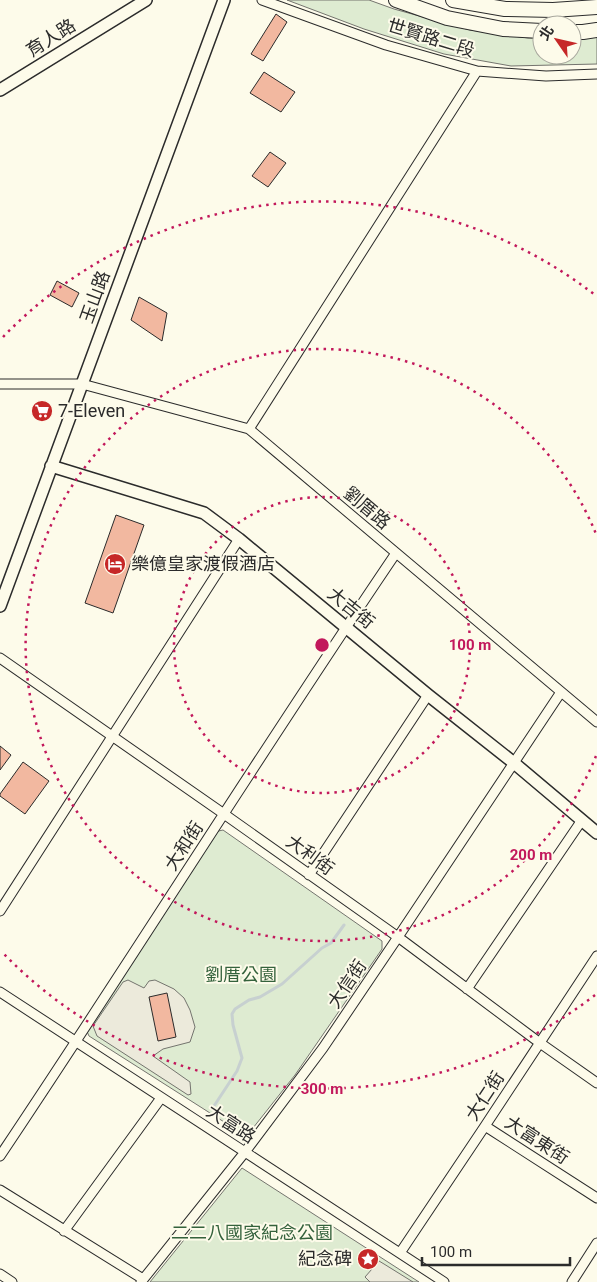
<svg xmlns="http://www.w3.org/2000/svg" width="597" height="1282" font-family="Roboto,'Noto Sans TC',sans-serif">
<rect width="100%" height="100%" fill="#fdfbea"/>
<path fill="#deebd1" stroke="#74746e" d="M287,0H369L394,9L470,30L528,38H542V55H572V39L597,37V64L511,66L444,54L364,29Z
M223,830L382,941V949L295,1075L253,1128L243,1134L89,1036L85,1027L214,832Z
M242,1168L419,1282H150Z"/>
<path fill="#eceadb" stroke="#74746e" d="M128,980L144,988L149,981L155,980L174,989L184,998L190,1010L195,1027L190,1042L163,1049L153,1056L190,1082L191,1094L188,1095L97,1036L93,1026L123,982Z
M379,1261L384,1264L413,1282H370L365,1277Z"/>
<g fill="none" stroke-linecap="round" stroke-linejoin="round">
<path stroke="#c7d0d0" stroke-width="3" d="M214,1106L237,1071L242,1058L233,1025L232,1014L235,1009L249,1000L260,997L282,984L322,948L331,943L344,925"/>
</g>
<path fill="#f2b8a0" stroke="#2b2b2b" d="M276,14L287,22L263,61L251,54Z
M264,72L295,92L281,112L250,93Z
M270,152L286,163L268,187L252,176Z
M57,281L79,293L72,307L50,295Z
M139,297L167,313L162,341L131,320Z
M116,515L144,525L113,613L85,603Z
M0,746L11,755L0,770Z
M23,762L49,781L25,814L0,796V794Z
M167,993L176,1037L158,1041L149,997Z"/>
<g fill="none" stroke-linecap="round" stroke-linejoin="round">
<g stroke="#2b2b2b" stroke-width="11">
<path id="minor" d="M262,0L386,45L477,71L546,76L597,74
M0,384H82L249,429L597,722
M249,429L477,71
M0,658L224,814L398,937L540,1043L597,1083
M309,875L428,695
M0,911L239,539
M467,989L582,820
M0,992L444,1282
M485,1126L597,1198
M0,1156C134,956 261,752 396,553
M0,1190L143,1279
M64,1231L161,1098
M400,1253L485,1126L597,956
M0,1274L12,1282
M141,1282L245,1152L323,1048L398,937L561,692
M572,1282L597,1243"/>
</g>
<g stroke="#2b2b2b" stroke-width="14">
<path id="tertiary" d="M0,90L146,0
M51,466L204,513L239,539L428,695L514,763L597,833
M0,606L224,0"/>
</g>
<g stroke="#2b2b2b" stroke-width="16">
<path id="primary" d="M396,0L447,18L503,29L542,31
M453,0L505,9L553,10L597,7
M572,32H583L597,30"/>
</g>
<use href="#minor" stroke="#fdfbea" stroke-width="9"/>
<use href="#tertiary" stroke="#fdfbea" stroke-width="11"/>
<use href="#primary" stroke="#fdfbea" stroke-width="14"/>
</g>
<g fill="none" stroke="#c2185b" stroke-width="2.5" stroke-dasharray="2.5 5">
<circle cx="322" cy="645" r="148"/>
<path d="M596 756A296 296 0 1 1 596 534"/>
<path d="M595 995A444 444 0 0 1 3 953M3 337A444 444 0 0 1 595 295"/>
</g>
<defs>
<g id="supermarket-disc" transform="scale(1.125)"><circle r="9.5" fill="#c62828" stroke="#fdfbea"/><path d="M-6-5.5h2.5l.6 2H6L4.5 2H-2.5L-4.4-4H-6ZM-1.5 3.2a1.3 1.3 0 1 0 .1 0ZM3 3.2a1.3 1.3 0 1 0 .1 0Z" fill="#fff"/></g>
<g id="hotel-disc" transform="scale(1.125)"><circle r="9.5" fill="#c62828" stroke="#fdfbea"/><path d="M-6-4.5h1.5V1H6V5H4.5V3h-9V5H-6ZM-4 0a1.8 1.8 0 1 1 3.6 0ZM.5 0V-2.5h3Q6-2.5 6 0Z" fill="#fff"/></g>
<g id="sight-disc" transform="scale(1.125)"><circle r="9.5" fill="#c62828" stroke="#fdfbea"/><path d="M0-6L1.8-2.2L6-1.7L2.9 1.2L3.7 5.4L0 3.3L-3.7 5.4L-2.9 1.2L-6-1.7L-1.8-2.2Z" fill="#fff"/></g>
</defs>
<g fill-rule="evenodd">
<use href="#supermarket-disc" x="42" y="411"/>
<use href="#hotel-disc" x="115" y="564"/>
<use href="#sight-disc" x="368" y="1259"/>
</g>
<g text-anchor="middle" stroke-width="4" stroke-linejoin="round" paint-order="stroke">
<g font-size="18" fill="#2b2b2b" stroke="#fdfbea">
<text transform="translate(51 38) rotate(-32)" y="6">育人路</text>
<text transform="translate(431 38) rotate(17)" y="6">世賢路二段</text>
<text transform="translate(95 297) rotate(-70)" y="6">玉山路</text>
<text transform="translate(367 508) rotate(40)" y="6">劉厝路</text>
<text transform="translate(351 608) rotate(39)" y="6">大吉街</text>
<text transform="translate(184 846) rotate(-57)" y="6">大和街</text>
<text transform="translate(310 855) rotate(36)" y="6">大利街</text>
<text transform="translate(347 984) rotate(-56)" y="6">大信街</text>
<text transform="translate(485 1096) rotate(-57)" y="6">大仁街</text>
<text transform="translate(231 1124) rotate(33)" y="6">大富路</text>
<text transform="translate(537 1140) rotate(33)" y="6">大富東街</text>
</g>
<g font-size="18" fill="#2b2b2b" stroke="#fdfbea" text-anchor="start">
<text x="58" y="417">7-Eleven</text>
<text x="131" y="570">樂億皇家渡假酒店</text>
<text x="352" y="1265" text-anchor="end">紀念碑</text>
</g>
<g font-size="18" fill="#34623c" stroke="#fdfbea">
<text x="241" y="981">劉厝公園</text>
<text x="252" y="1239">二二八國家紀念公園</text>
</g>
</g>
<circle cx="322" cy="645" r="8" fill="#c2185b" stroke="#fdfbea" stroke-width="2.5"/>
<g font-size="15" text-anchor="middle" font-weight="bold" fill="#c2185b" stroke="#fdfbea" stroke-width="4" stroke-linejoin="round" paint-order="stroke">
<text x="470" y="650">100 m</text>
<text x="531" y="860">200 m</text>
<text x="322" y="1094">300 m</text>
</g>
<g transform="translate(557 40) rotate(304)"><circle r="24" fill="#fdfbea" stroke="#a9a89e"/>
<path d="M0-4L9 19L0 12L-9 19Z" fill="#c62828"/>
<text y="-8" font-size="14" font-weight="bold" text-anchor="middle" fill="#2b2b2b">北</text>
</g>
<path d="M422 1257v8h148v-8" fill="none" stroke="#2b2b2b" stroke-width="2.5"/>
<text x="430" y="1257" font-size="15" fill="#2b2b2b" stroke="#fdfbea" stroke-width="4" paint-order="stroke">100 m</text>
</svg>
